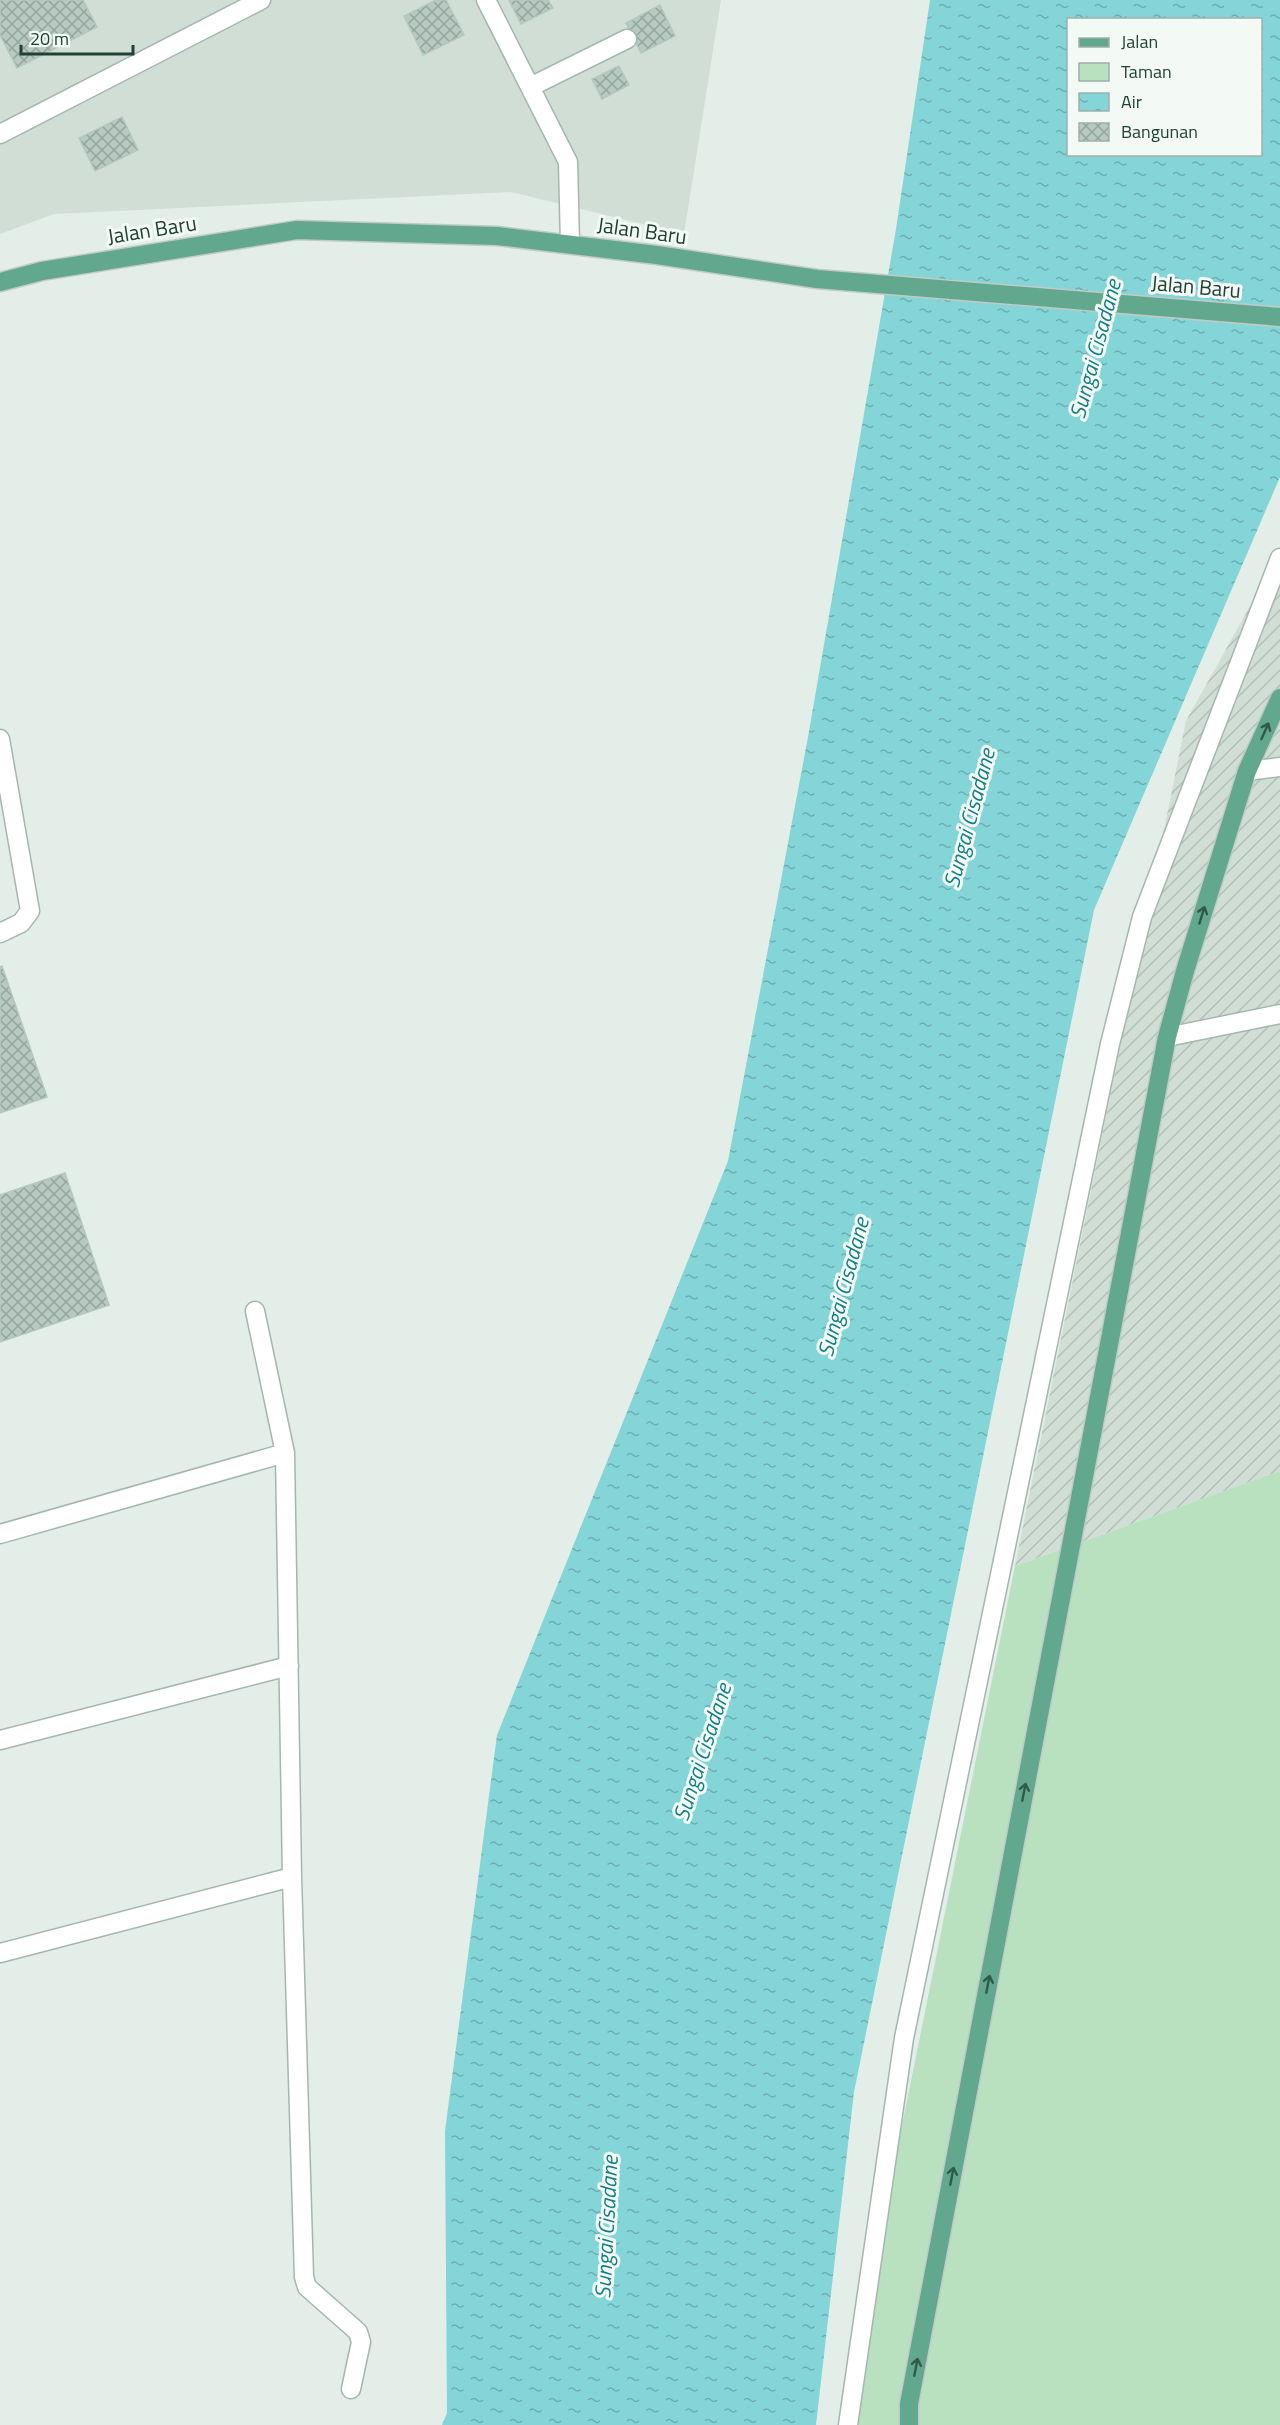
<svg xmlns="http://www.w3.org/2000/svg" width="1280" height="2425" font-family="'Titillium Web',sans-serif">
<defs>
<pattern id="industrial-furrows" width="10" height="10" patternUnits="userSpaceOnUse" patternTransform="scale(1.5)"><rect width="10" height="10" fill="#d0ded6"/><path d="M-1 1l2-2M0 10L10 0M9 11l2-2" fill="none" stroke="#b2c0b8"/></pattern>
<pattern id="water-ripples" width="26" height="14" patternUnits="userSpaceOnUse" patternTransform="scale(1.5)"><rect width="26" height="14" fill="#84d5d8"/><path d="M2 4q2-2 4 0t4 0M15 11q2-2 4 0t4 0" fill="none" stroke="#6caeb0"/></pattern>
<pattern id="building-cross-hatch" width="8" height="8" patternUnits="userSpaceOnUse" patternTransform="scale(1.5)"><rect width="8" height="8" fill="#b7c9c0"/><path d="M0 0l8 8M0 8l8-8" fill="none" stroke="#94a59d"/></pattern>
</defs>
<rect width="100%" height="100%" fill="#e2eee7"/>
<path fill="#d0ded6" d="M0,0H721L684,234L511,192L54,214L0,234Z"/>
<path fill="url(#industrial-furrows)" d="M1280,552V1471L1015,1566L1186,721Z"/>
<path fill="#b9e1bf" d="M1280,1471V2425H849L851,2378L1015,1566Z"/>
<path fill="url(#water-ripples)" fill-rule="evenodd" d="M930,0H1280V477L1094,910L854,2092L816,2425H442L447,2413L445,2131L497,1735L728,1161L808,737L896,229ZM1068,20H1260V154H1068Z"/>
<path fill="url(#building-cross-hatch)" stroke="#b4c8bd" stroke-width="1.5" d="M0,0H83L97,27L17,68L0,35Z
M436,0H446L464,35L423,55L404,16Z
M509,0H548L553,8L521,24Z
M660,5L675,36L641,53L626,23Z
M619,66L629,85L602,99L592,79Z
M122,117L138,150L95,171L79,138Z
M2,966L47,1097L0,1113V967Z
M65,1173L109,1305L0,1342V1195Z"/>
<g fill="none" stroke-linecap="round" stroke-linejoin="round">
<g stroke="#a4b7ae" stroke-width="21">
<path id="minor" d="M486,0L568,162L570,244
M530,87L627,39
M0,134L261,0
M0,739L30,911L21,923L0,933
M1247,771L1280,767
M1167,1037L1280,1014
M255,1311L285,1453L292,1877L304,2277L307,2287L358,2332L361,2342L351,2389
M0,1534L285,1453
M0,1740L289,1666
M0,1953L292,1877
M848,2425L904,2038L1110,1044L1142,917L1280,558"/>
</g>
<g stroke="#c1cac6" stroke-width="21">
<path id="major" d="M0,282L42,271L297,230L497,236L657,255L817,279L1280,317
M909,2425V2404L1167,1037L1185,971L1247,771L1280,698"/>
</g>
<use href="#minor" stroke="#fff" stroke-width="18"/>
<use href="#major" stroke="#62a88e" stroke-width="18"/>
</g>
<defs><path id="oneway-shaft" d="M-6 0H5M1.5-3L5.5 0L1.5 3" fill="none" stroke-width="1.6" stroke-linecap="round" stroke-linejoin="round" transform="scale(1.5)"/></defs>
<g stroke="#305b4a">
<use href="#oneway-shaft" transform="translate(1265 731) rotate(-66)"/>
<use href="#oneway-shaft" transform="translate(1202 915) rotate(-73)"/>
<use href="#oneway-shaft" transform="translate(1024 1792) rotate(-79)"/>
<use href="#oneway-shaft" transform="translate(988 1984) rotate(-79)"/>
<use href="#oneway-shaft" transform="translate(952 2176) rotate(-79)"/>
<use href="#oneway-shaft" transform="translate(916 2367) rotate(-79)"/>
</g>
<g text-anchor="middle" stroke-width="6" stroke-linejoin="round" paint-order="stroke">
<g font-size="21" fill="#204134" stroke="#f3faf6">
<text transform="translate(152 230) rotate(-9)" y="7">Jalan Baru</text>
<text transform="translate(642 231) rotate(8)" y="7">Jalan Baru</text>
<text transform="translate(1196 287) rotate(5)" y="7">Jalan Baru</text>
</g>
<g font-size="22" font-style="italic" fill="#137e84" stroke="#f3faf6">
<text transform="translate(1095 349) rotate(-75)" y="8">Sungai Cisadane</text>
<text transform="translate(969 818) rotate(-75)" y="8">Sungai Cisadane</text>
<text transform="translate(843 1287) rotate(-75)" y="8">Sungai Cisadane</text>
<text transform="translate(702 1752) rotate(-72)" y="8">Sungai Cisadane</text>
<text transform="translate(606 2227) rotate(-87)" y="8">Sungai Cisadane</text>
</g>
</g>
<rect x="1067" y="18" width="195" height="138" fill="#f3faf6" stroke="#9fb0a8" stroke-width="1.5"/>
<rect x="1079" y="38" width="30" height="9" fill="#62a88e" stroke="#9fb0a8" stroke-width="1.5"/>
<text x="1121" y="48" font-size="18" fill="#204134">Jalan</text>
<rect x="1079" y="63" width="30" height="18" fill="#b9e1bf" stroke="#9fb0a8" stroke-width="1.5"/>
<text x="1121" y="78" font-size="18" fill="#204134">Taman</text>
<rect x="1079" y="93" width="30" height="18" fill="url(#water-ripples)" stroke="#9fb0a8" stroke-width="1.5"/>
<text x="1121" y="108" font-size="18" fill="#204134">Air</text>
<rect x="1079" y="123" width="30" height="18" fill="url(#building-cross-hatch)" stroke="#9fb0a8" stroke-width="1.5"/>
<text x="1121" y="138" font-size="18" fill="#204134">Bangunan</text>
<path d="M21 45v9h112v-9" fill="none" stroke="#204134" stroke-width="3"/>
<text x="30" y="45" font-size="18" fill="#204134" stroke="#f3faf6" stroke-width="4.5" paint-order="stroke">20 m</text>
</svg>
